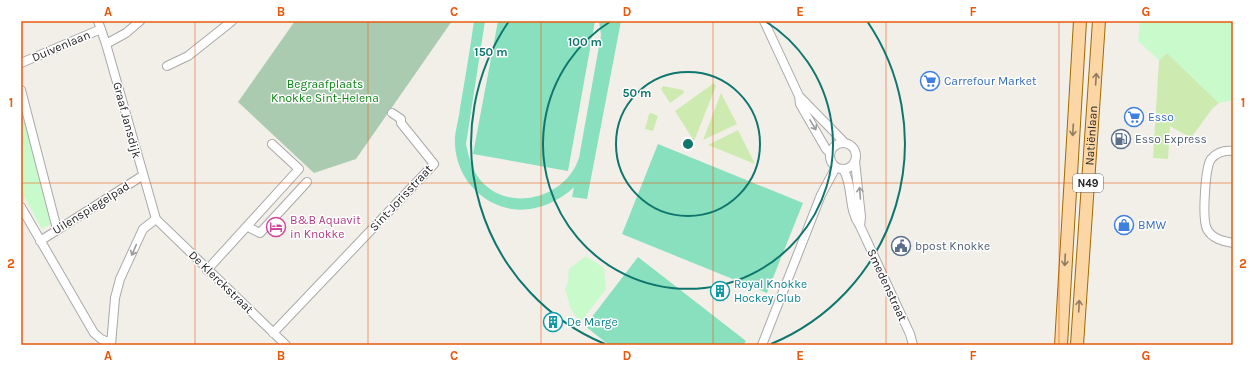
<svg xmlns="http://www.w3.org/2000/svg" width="1254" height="366" font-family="Karla,sans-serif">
<rect width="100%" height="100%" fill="#f2efe9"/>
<path fill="#cdebb0" d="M1167,53L1219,103L1212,109L1191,138L1170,126L1168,159L1153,158L1159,60Z
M714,83L716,86L694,141L675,111Z
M663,86L683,90L684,93L670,103L661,89Z
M721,93L737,124L703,140Z
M651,113L658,116L653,131L645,129L649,114Z
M738,130L755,164L708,145Z"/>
<path fill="#aacbaf" d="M295,21H452L356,159L314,173L238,102Z"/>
<path fill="#c8facc" d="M1140,21H1233V100L1219,103L1167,53L1159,60L1138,41Z
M21,104L50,213V225L42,229L21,191Z
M586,256L604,268L606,289L580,323L571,309L565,289L568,283L569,269Z"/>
<path fill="#88e0be" d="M474,21H485L466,144C469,158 472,172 483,183C508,209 553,200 572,172C575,168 577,163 579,158L601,35L599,21H621L587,199L572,197L574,187C558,203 530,214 507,208C478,201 456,175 455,144C454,133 459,120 460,108C465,79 470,50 474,21Z
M498,21H595L568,171L473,154Z
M658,144L803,203L767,293L622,234Z
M638,257L746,341L743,345H609L585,326Z"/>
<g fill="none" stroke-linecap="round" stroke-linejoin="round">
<g stroke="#a9a9a9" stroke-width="10">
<path id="minor" d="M98,21L106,44L156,219L286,345
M764,21L799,96L800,104L826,149L830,153
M106,44L126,33L140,21
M21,63L101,29
M167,66L188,56L232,21
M21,90L57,229
M799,96L845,143
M830 156a13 13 0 1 1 26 0a13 13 0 1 1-26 0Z
M1233,151C1224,150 1217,152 1211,159C1205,168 1202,220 1207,229C1212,239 1223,241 1233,243
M855,161L861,217L860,226
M843,169C854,187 847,208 860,226L910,334L913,345
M21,207L94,333L101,339L110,343
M248,227L260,233L307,182
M40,241L142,176
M207,270L299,169L272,144
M273,333L434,164L401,123V119L392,113
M111,345L115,298L120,279L143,229L156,219
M762,345L821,195L836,167"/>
</g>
<g stroke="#a06b00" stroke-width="14">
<g id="primary">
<path d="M1061,345L1080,21"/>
<path id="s1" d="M1077,345L1099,21"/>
</g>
</g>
<use href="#minor" stroke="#fff" stroke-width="8"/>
<use href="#primary" stroke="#fcd6a4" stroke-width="12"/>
</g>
<defs><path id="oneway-shaft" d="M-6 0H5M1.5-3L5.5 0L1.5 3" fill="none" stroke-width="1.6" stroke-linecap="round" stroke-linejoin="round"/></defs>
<g stroke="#8f7c63">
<use href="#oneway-shaft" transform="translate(1096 79) rotate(-86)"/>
<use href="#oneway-shaft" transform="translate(1073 130) rotate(93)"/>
<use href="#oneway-shaft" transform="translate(1065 260) rotate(93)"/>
<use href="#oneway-shaft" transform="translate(1079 306) rotate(-87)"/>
</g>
<g stroke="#9c9c9c">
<use href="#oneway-shaft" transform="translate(813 125) rotate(59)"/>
<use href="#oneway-shaft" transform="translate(860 193) rotate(-94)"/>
<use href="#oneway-shaft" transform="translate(134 250) rotate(113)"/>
</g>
<path fill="none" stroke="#e8590c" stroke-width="1" stroke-opacity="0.55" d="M195,21V345M368,21V345M541,21V345M713,21V345M886,21V345M1059,21V345M21,183H1233"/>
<g fill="none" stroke="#0f766e" stroke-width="2">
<circle cx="688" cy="144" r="72"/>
<path d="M765 21A145 145 0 1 1 611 21"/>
<path d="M605 344A217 217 0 0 1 509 21M867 21A217 217 0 0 1 771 344"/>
</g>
<defs>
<g id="supermarket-ring" transform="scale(1)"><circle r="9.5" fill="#fff" stroke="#3f7fe0" stroke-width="1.5"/><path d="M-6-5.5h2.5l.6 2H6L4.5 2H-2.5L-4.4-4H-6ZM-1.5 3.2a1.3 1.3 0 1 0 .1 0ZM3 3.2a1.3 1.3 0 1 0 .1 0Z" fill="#3f7fe0"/></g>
<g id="fuel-ring" transform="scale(1)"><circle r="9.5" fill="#fff" stroke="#5c6f8a" stroke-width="1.5"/><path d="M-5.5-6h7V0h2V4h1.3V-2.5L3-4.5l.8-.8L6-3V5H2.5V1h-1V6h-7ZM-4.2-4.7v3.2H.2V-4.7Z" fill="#5c6f8a"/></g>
<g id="shop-ring" transform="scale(1)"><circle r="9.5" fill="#fff" stroke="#3f7fe0" stroke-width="1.5"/><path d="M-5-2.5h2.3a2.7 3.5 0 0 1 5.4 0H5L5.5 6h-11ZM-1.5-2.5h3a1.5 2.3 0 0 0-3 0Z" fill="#3f7fe0"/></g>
<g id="hotel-ring" transform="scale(1)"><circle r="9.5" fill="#fff" stroke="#d1479c" stroke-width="1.5"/><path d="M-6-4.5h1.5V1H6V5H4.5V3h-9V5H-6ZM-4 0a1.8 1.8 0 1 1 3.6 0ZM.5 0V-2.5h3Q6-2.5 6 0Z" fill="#d1479c"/></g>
<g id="civic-ring" transform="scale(1)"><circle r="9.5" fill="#fff" stroke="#5c6f8a" stroke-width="1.5"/><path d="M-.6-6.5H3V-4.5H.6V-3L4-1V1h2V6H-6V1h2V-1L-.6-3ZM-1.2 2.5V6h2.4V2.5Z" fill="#5c6f8a"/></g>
<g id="building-ring" transform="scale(1)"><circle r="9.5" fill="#fff" stroke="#0f9aa8" stroke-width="1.5"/><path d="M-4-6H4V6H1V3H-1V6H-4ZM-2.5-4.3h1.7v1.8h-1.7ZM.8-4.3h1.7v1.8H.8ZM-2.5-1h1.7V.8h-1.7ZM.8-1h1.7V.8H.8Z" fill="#0f9aa8"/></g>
</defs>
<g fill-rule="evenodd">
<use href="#supermarket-ring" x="930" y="81"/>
<use href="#supermarket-ring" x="1134" y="117"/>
<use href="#fuel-ring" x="1121" y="139"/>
<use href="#shop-ring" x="1124" y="225"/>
<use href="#hotel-ring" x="276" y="227"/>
<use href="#civic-ring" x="901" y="246"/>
<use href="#building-ring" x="720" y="291"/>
<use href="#building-ring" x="553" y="322"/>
</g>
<g text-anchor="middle" stroke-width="3" stroke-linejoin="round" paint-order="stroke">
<rect fill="#fff" stroke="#646464" stroke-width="1" x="1073" y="174" width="30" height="18" rx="3"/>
<g font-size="11" font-weight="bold" fill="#222">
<text x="1088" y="187">N49</text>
</g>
<g font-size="12" fill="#222" stroke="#fff">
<text transform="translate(61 46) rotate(-23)" y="4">Duivenlaan</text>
<text transform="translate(127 120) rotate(75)" y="4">Graaf Jansdijk</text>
<text dy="4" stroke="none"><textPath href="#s1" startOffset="210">Natiënlaan</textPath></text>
<text transform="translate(401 198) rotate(-47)" y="4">Sint-Jorisstraat</text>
<text transform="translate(91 208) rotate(-32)" y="4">Uilenspiegelpad</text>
<text transform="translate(221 282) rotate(44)" y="4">De Klerckstraat</text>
<text transform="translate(887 285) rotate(65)" y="4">Smedenstraat</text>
</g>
<g font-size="12" fill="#366cbe" stroke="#fff" text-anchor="start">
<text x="944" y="85">Carrefour Market</text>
<text x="1148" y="121">Esso</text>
<text x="1138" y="229">BMW</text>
</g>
<g font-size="12" fill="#0c8416" stroke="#fff">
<text x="325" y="88">Begraafplaats<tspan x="325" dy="14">Knokke Sint-Helena</tspan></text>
</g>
<g font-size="12" fill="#4e5e75" stroke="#fff" text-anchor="start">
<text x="1135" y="143">Esso Express</text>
<text x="915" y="250">bpost Knokke</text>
</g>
<g font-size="12" fill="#b23c85" stroke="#fff" text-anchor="start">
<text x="290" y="224">B&amp;B Aquavit<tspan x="290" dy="14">in Knokke</tspan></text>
</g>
<g font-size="12" fill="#0d838f" stroke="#fff" text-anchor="start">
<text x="734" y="288">Royal Knokke<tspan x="734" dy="14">Hockey Club</tspan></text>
<text x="567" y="326">De Marge</text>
</g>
</g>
<circle cx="688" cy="144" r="6" fill="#0f766e" stroke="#fff" stroke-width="2"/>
<g font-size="12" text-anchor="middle" font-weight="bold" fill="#0f766e" stroke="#fff" stroke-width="3" stroke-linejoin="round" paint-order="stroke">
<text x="585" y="46">100 m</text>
<text x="491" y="56">150 m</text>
<text x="637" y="97">50 m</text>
</g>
<rect width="1254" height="366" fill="none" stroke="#ffffff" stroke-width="44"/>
<rect x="22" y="22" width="1210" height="322" fill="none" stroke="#e8590c" stroke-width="1.5"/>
<g font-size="13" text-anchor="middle" font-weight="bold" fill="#e8590c">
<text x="108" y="16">A</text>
<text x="281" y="16">B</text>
<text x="454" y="16">C</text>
<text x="627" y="16">D</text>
<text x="800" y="16">E</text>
<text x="973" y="16">F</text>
<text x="1146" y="16">G</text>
<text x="11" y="107">1</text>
<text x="1243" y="107">1</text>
<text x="11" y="268">2</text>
<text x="1243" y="268">2</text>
<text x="108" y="360">A</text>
<text x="281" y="360">B</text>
<text x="454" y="360">C</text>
<text x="627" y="360">D</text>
<text x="800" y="360">E</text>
<text x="973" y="360">F</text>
<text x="1146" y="360">G</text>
</g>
</svg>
